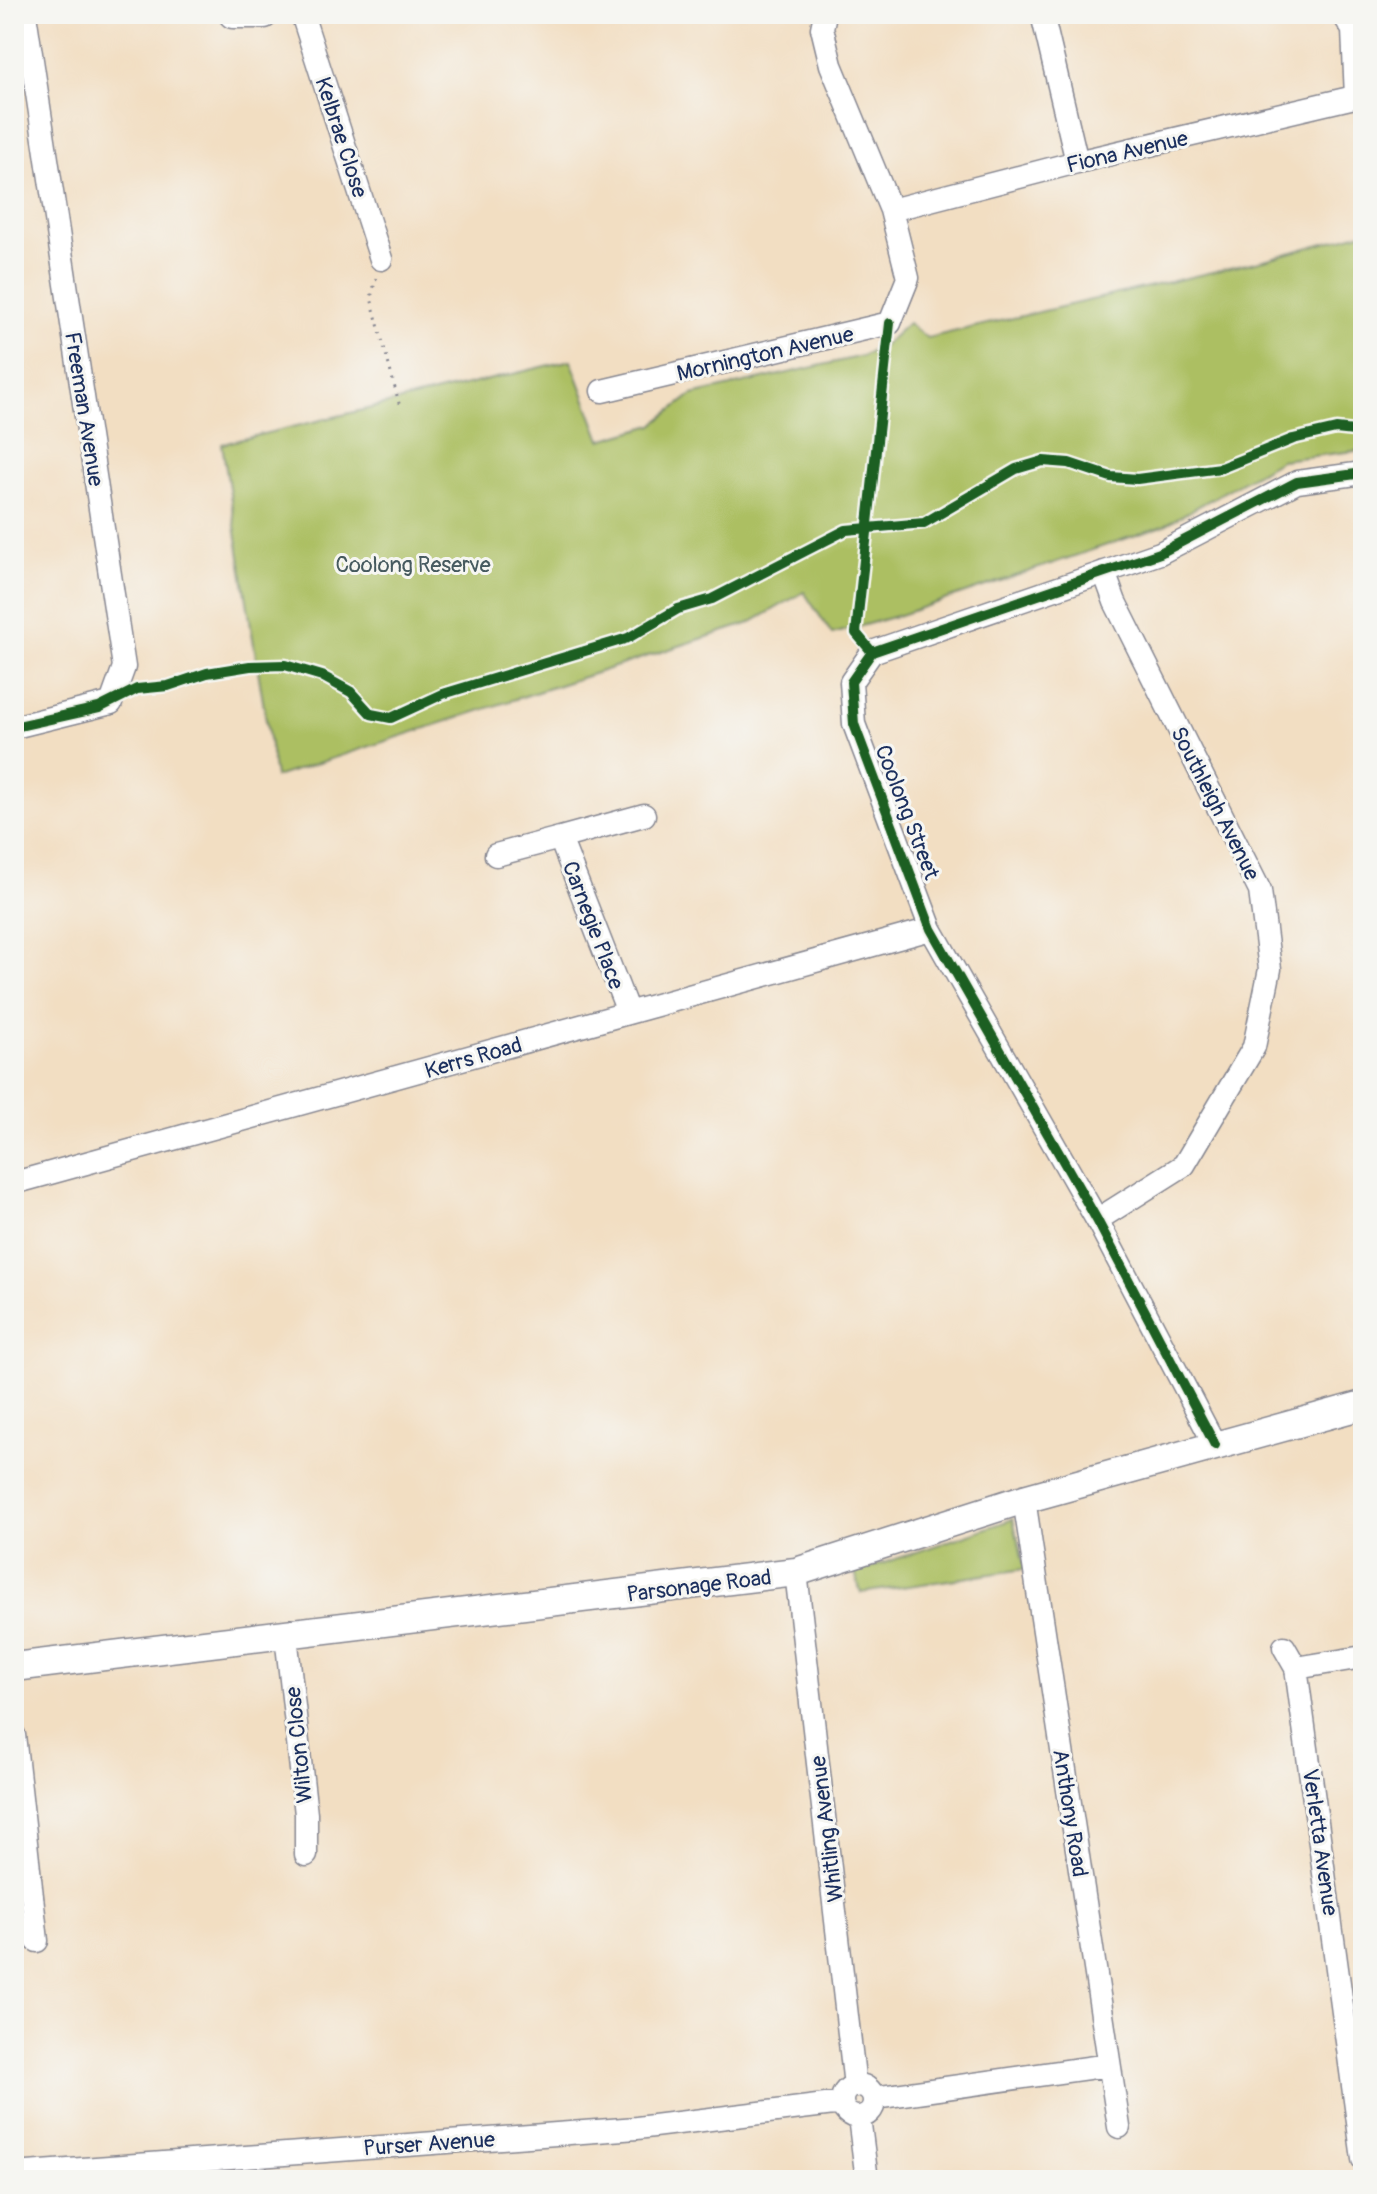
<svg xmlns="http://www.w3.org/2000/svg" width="1377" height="2194" font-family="Pangolin,sans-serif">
<rect width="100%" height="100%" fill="#f6f6f2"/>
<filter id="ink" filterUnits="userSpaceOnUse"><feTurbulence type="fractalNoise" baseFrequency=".0125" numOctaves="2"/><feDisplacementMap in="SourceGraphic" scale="16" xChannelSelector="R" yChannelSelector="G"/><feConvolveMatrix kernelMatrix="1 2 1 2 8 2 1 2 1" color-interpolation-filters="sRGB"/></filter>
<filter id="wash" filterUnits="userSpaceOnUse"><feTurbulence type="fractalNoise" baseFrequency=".006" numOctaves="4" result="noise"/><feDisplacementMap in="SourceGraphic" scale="32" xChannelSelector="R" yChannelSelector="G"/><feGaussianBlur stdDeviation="1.8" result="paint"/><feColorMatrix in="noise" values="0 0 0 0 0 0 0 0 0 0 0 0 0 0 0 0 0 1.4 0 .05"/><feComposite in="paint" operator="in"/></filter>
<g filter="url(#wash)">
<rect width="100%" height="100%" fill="#f2dec2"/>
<path fill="#acbf62" stroke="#647760" stroke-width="2" d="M1363,232V450L1281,460L1163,526L900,615L832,634L804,592L750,623L275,777L222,444L571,360L601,440L653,425L692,395L862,356L883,346L908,323L927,338L1264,260Z
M1013,1519L1025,1569L861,1593L855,1573Z"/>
</g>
<g filter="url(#ink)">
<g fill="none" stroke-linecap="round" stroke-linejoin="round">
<g stroke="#868690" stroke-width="25">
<path id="minor" d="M302,14L381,259
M1042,14L1077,162
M1343,14L1353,30L1356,97
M891,210L1077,162L1363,95
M602,391L890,323L908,278L891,210L831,65L822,28L825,14
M14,727L111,703L124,667L25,14
M496,855L560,838
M628,1012L560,838L644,815
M14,1183L931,929
M1097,1220L1184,1165L1254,1047L1270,969L1260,891L1115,602L1104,572
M1215,1445L1097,1220L931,929L854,724L851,682L872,652L1160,553L1297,482L1363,473
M1024,1499L1119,2127
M796,1572L855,2086
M286,1635L306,1814V1855
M1284,1647L1296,1668
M1363,1657L1296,1668L1363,2159
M14,1735L37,1941
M842 2101a16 16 0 1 1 32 0a16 16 0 1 1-32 0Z
M874,2098L1109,2065
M859,2117L867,2180
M14,2174L637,2128L842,2103"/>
</g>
<g stroke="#868690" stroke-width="31">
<path id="tertiary" d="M233,14H264
M14,1667L796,1572L1024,1499L1363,1405"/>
</g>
<path stroke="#868690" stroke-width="3" stroke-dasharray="2 6" stroke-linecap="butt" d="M376,278L371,298L400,407"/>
<use href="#minor" stroke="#fff" stroke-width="22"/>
<use href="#tertiary" stroke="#fff" stroke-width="28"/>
<g stroke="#f6f6f2" stroke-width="15">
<path id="cycleway" d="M872,652L856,633L890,323
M14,727L99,708L137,689L168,686L207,673L250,666L285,665L322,676L351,692L371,714L391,718L443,694L628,638L678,609L712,599L846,530L924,523L1016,469L1043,461L1069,463L1111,477L1137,479L1221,468L1293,439L1336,429L1363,432
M1215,1445L1097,1220L931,929L854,724L851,682L872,652L1160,553L1297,482L1363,473"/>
</g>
<use href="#cycleway" stroke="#1b5e20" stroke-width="10"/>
</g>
</g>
<g text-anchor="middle" stroke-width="6" stroke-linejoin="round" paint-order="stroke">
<g font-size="22" fill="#1b2f5e" stroke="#f6f6f2">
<text transform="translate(342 137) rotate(72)" y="8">Kelbrae Close</text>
<text transform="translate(1127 151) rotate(-13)" y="8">Fiona Avenue</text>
<text transform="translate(765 353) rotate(-13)" y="8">Mornington Avenue</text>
<text transform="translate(85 409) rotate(81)" y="8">Freeman Avenue</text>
<text transform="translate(1216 803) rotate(63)" y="8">Southleigh Avenue</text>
<text transform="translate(908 812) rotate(69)" y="8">Coolong Street</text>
<text transform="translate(594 925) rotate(69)" y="8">Carnegie Place</text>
<text transform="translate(473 1057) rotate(-16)" y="8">Kerrs Road</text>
<text transform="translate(699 1585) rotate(-7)" y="8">Parsonage Road</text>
<text transform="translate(298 1745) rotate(-96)" y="8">Wilton Close</text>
<text transform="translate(1071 1813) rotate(81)" y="8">Anthony Road</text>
<text transform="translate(826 1829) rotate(-97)" y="8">Whitling Avenue</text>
<text transform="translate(1321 1842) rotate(82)" y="8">Verletta Avenue</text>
<text transform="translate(429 2143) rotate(-4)" y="8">Purser Avenue</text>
</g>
<g font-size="22" fill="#465a5f" stroke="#f6f6f2">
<text x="413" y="572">Coolong Reserve</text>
</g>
</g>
<rect width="1377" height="2194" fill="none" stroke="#f6f6f2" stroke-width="48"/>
</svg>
